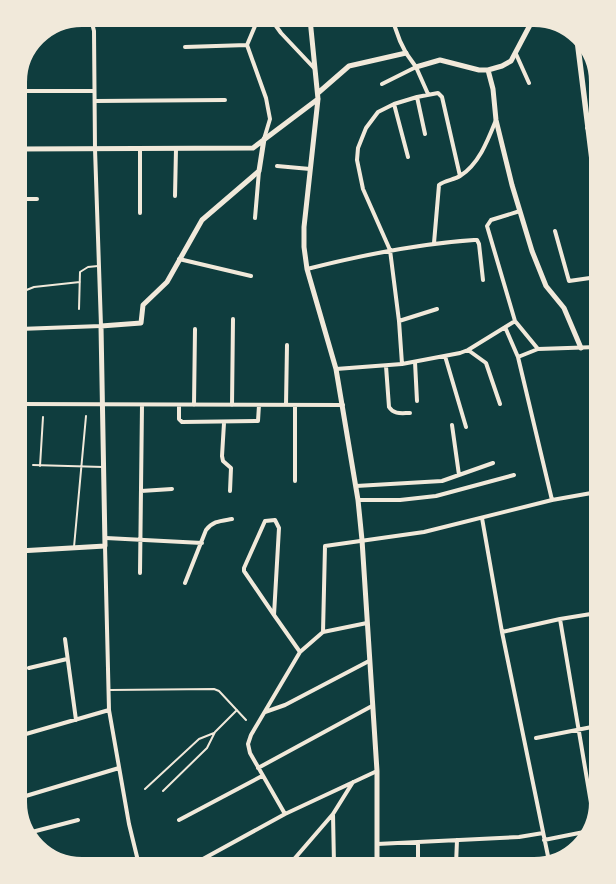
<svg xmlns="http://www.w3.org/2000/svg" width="616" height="884" font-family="'Work Sans',sans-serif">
<rect width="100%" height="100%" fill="#0f3d3e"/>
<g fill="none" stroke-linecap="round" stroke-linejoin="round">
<path stroke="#f1e9da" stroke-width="2" d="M21,292V315
M19,293L34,287L80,282
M79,309L80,272L88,267L98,266
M33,465L103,467
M40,466L43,417
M74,547L86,416
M110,690L214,689L219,691L246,720
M145,789L199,739L214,733
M163,791L207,748L215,732L237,710"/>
<path stroke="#f1e9da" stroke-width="4" d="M258,19L247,45L266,98L270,119L264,139
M271,19L281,33L315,69
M392,19L400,41L406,53L416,67L428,94
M185,47L247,45
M516,54L529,83
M382,84L416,67
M19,91H94
M417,97L425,134
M95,101L225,100
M394,104L408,157
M587,128L597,127
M277,166L310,169
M175,196L176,149
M19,199H37
M520,211L491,220L487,226L515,321L538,349
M140,213V149
M255,218L259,171
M555,231L569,281L597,277
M434,243L439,185C445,180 454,180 460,176C479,164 488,140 496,120
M179,259L251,276
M307,269C362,255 417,244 474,240H477L479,244L483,280
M399,321L437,309
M505,327L518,357L552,500
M19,329L101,326L95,149L94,31L91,19
M468,350L486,363L500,404
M445,356L466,427
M518,357L538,349L597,347
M415,362L417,401
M402,364L399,321L390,250L363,189L357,160L358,148L366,128L378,112L394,104L417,97L438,93L442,97L460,176
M386,366L389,407C394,415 402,413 410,413
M336,369L402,364L460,353L468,350L515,321
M19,404L343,405
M179,405V419L182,422L258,421L259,405
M194,405L195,329
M232,405L233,319
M286,405L287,345
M224,423L222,456L223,461L231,468L230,491
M452,425L459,475
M295,481V405
M356,486L442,481L493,463
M141,491L172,489
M358,500H400L436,496L514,475
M482,518L502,632L549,861
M106,538L202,543
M105,546L109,710L129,824L139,865
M140,573L142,405
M185,583L206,530C213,521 220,521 232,519
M274,615L244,571V568L265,521L275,520L279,528L274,615L300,652
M560,619L593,815
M323,632L325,546L424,532L552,500L597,492
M502,632L560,619L597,613
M65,639L76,720
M29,668L67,659
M265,712L285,705L369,661
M19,736L109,710
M536,738L597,726
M258,768L372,706
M19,798L119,768
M285,814L250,753L248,744L251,735L300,652L323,632L367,623
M333,814L334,865
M179,820L262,776
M28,833L78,820
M544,840L589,831
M377,844L519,837L543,833
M71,863L76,861
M192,865L285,814L377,771
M289,865L333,814L353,782
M418,865V843
M456,865L457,840"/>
<path stroke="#f1e9da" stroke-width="5" d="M310,19L318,99L304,227V247L307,269L336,369L358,500L362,540L377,771V865
M416,67L440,60L479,70H488L502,66L511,61L530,25L535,19
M488,70L493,89L496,120L512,185L532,251L546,286L564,308L581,348
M318,93L349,66L406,53
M19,149L253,148L318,99
M19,551L105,546L101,326L141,323L143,305L167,282L202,220L259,171L264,139"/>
<path stroke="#f1e9da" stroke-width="5.5" d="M577,39L597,200"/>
</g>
<path d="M0 0H616V884H0ZM82 26H534A56 56 0 0 1 590 82V802A56 56 0 0 1 534 858H82A56 56 0 0 1 26 802V82A56 56 0 0 1 82 26Z" fill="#f1e9da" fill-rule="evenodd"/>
<path fill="none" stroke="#f1e9da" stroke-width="2" d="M82 26H534A56 56 0 0 1 590 82V802A56 56 0 0 1 534 858H82A56 56 0 0 1 26 802V82A56 56 0 0 1 82 26Z"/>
</svg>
